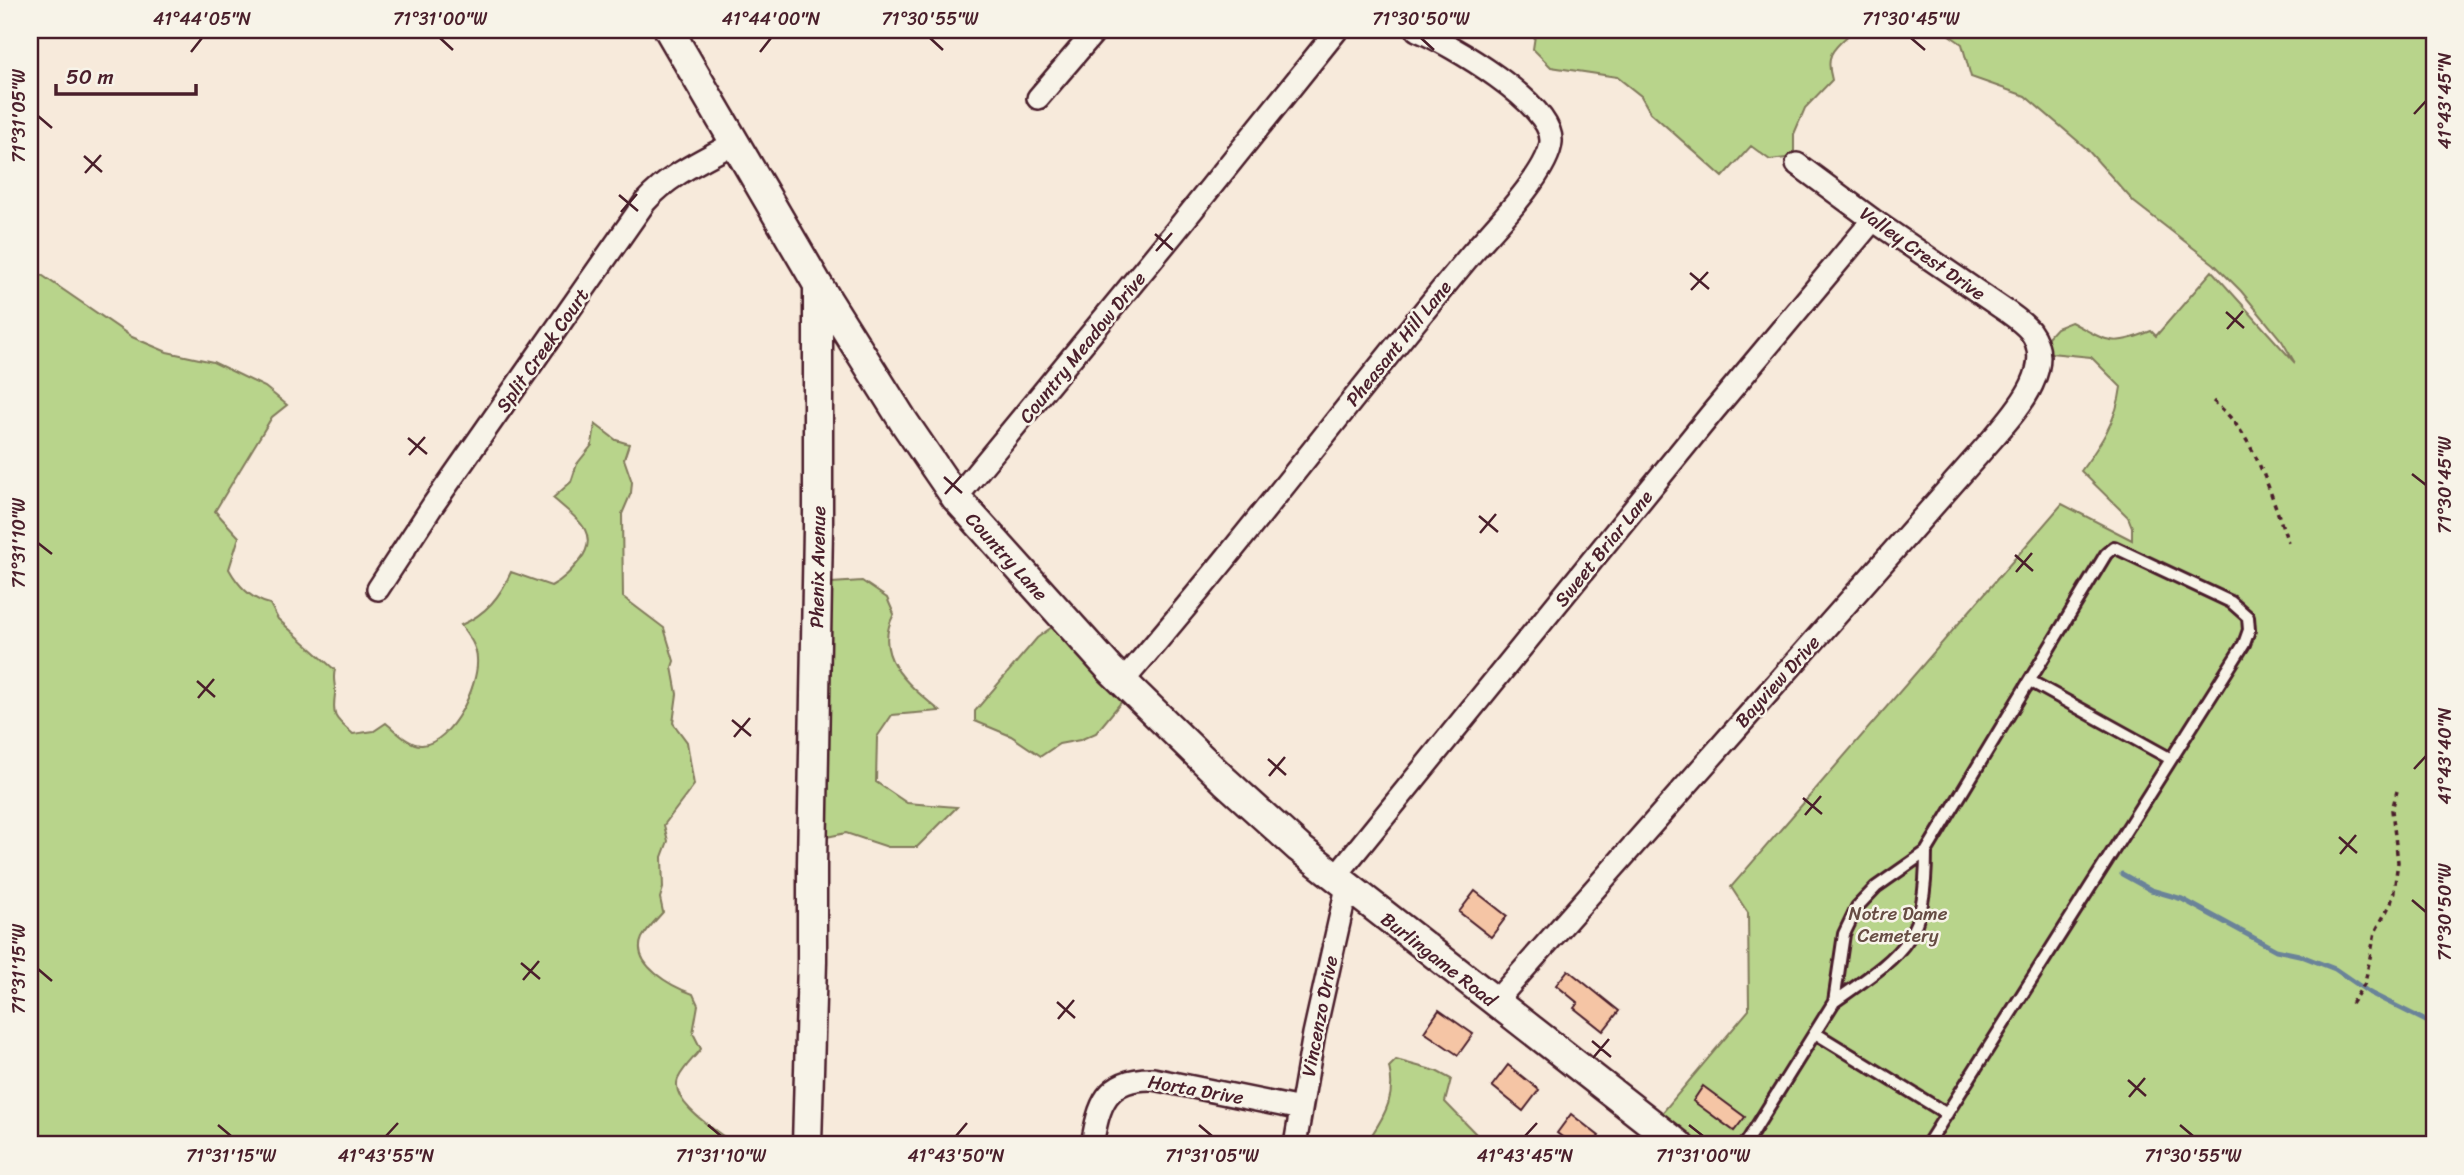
<svg xmlns="http://www.w3.org/2000/svg" width="2464" height="1175" font-family="Sriracha,sans-serif">
<rect width="100%" height="100%" fill="#f7eadb"/>
<filter id="ink" filterUnits="userSpaceOnUse"><feTurbulence type="fractalNoise" baseFrequency=".0143" numOctaves="2"/><feDisplacementMap in="SourceGraphic" scale="14" xChannelSelector="R" yChannelSelector="G"/><feConvolveMatrix kernelMatrix="1 2 1 2 8 2 1 2 1" color-interpolation-filters="sRGB"/></filter>
<g filter="url(#ink)">
<path fill="#b8d48b" stroke="#817a5b" stroke-width="2" d="M1531,30H1854C1835,48 1824,52 1832,80L1805,108L1794,134V157L1770,160L1751,146L1723,177L1650,112L1641,96L1617,77L1551,67L1533,49L1535,36Z
M1942,30H2434V1145H1702L1662,1113L1749,1010L1748,913L1731,887L2062,504L2132,540V527L2128,517L2081,471C2100,445 2117,420 2121,387L2091,357L2040,352L2037,349L2056,328L2071,322C2108,341 2110,348 2151,331L2156,336L2212,271L2295,363L2282,341L2241,291L2214,264L2134,202L2086,148L2025,96L1971,77L1962,44Z
M30,267L132,337L167,352L213,362L265,387L287,405L272,417L215,511L239,537L229,569C238,585 252,600 270,604L278,619L335,670C332,679 336,685 335,694C332,718 335,718 353,734L374,731L386,723C395,730 409,746 422,745C452,743 479,685 477,659C477,646 468,635 461,625C486,614 500,597 511,572L551,586C564,579 571,571 580,560C602,532 573,516 553,498L571,482L577,464L592,445L595,424L616,440L629,444L624,459L632,482L631,493L622,514L623,597L664,628L674,661L672,667L677,694L673,723L687,742L694,785L664,825L668,841L662,857L663,888L660,898L663,912C656,920 647,929 642,938C630,965 673,987 693,994L698,1005L693,1033L701,1049C694,1058 683,1068 678,1079C669,1103 719,1132 735,1145H30Z
M862,581L887,598L894,614C871,657 910,686 940,711L892,715L877,737L876,782L907,803L957,807L917,847H888L846,833L812,840L816,584Z
M1063,619L1132,689L1096,733L1080,740L1059,744L1041,756L1011,736L975,721V711L1037,638Z
M1396,1060L1436,1071L1451,1079L1445,1102L1477,1135L1505,1142L1506,1145H1373L1371,1136C1386,1114 1396,1094 1389,1067Z"/>
<g fill="none" stroke-linecap="round" stroke-linejoin="round">
<path stroke="#6b8399" stroke-width="5" d="M2122,874L2151,890L2182,899L2276,950L2299,955L2335,969L2370,993L2434,1025"/>
</g>
<path fill="#f5c5a5" stroke="#4a1f2b" stroke-width="2" d="M1475,891L1507,916L1491,937L1459,912Z
M1568,970L1619,1011L1603,1031L1574,1008L1578,1003L1556,985Z
M1439,1010L1473,1034L1458,1055L1424,1032Z
M1508,1065L1539,1090L1523,1111L1492,1086Z
M1703,1086L1745,1117L1734,1131L1693,1101Z
M1571,1114L1599,1136L1592,1145H1573L1557,1133Z"/>
<g fill="none" stroke-linecap="round" stroke-linejoin="round">
<g stroke="#4a1f2b" stroke-width="16">
<path id="lane" d="M2030,681L2171,759
M1834,1002C1903,953 1926,942 1926,852
M1815,1033L1947,1114
M1745,1145L1834,1002L1844,934L1857,907L1876,887L1926,852L2106,554L2114,547L2231,602L2248,617L2249,630L2244,644L1927,1145"/>
</g>
<g stroke="#4a1f2b" stroke-width="26">
<path id="street" d="M1038,98L1096,30
M956,498L1174,233L1337,30
M378,589L433,505L645,202C670,174 703,160 736,142
M1123,681C1244,542 1354,394 1472,253C1493,229 1549,172 1551,142C1554,104 1448,43 1417,30
M1335,877L1711,414L1873,220
M1495,1002L1994,437C2016,411 2057,367 2030,331C2024,324 2016,318 2009,313L1873,220L1797,164
M1092,1145C1099,1105 1105,1078 1153,1079L1301,1109
M1295,1145L1314,1034L1347,887"/>
</g>
<g stroke="#4a1f2b" stroke-width="33">
<path id="secondary" d="M669,30L818,285V528L812,865V961L807,1145
M818,285L904,422L956,498L1110,669L1225,781L1299,848L1679,1145"/>
</g>
<path stroke="#4a1f2b" stroke-width="3.5" stroke-dasharray="5 5" stroke-linecap="butt" d="M2213,401C2256,435 2270,493 2288,542
M2351,1004L2365,983L2375,932L2391,903L2394,891L2398,862L2392,810L2397,791"/>
<use href="#lane" stroke="#f7f3e8" stroke-width="10"/>
<use href="#street" stroke="#f7f3e8" stroke-width="21"/>
<use href="#secondary" stroke="#f7f3e8" stroke-width="28"/>
</g>
</g>
<path fill="none" stroke="#4a1f2b" stroke-width="2.5" d="M440,38L453,50M930,38L943,50M1421,38L1434,50M1911,38L1925,50M191,52L202,38M760,52L771,38M2414,114L2426,101M38,116L52,128M84,156L102,172M85,173L101,155M619,195L638,211M621,212L637,194M1155,234L1173,250M1156,251L1172,233M1690,273L1709,289M1691,290L1708,272M2226,312L2244,328M2227,329L2243,311M408,438L427,454M409,455L425,437M2412,474L2426,485M944,477L962,493M945,494L961,476M1479,516L1498,532M1480,533L1496,514M38,543L52,554M2015,555L2033,571M2016,572L2032,553M197,681L215,697M198,698L214,679M732,720L751,736M734,737L750,718M1268,759L1286,775M2414,769L2426,756M1269,776L1285,757M1803,798L1822,814M1805,815L1821,796M2339,837L2357,853M2340,854L2356,835M2412,900L2426,912M521,963L540,979M38,969L52,981M523,980L539,961M1057,1002L1075,1018M1058,1019L1074,1000M1592,1041L1611,1057M1593,1058L1609,1039M2128,1080L2146,1096M2129,1097L2145,1078M218,1125L231,1136M708,1125L721,1136M1199,1125L1212,1136M1689,1125L1703,1136M2180,1125L2193,1136M386,1136L398,1123M956,1136L967,1123M1525,1136L1537,1123"/>
<g text-anchor="middle" stroke-width="5" stroke-linejoin="round" paint-order="stroke">
<g font-size="19" fill="#4a1f2b" stroke="#f7f3e8">
<text transform="translate(1923 253) rotate(35)" y="7">Valley Crest Drive</text>
<text transform="translate(1398 343) rotate(-51)" y="7">Pheasant Hill Lane</text>
<text transform="translate(1082 347) rotate(-51)" y="7">Country Meadow Drive</text>
<text transform="translate(542 350) rotate(-55)" y="7">Split Creek Court</text>
<text transform="translate(1603 548) rotate(-51)" y="7">Sweet Briar Lane</text>
<text transform="translate(1007 556) rotate(48)" y="7">Country Lane</text>
<text transform="translate(817 567) rotate(-89)" y="7">Phenix Avenue</text>
<text transform="translate(1777 681) rotate(-48)" y="7">Bayview Drive</text>
<text transform="translate(1439 959) rotate(38)" y="7">Burlingame Road</text>
<text transform="translate(1319 1016) rotate(-79)" y="7">Vincenzo Drive</text>
<text transform="translate(1196 1089) rotate(10)" y="7">Horta Drive</text>
</g>
<g font-size="19" fill="#664c43" stroke="#f7f3e8">
<text x="1898" y="920">Notre Dame<tspan x="1898" dy="22">Cemetery</tspan></text>
</g>
</g>
<rect width="2464" height="1175" fill="none" stroke="#f7f3e8" stroke-width="77"/>
<path d="M56 84v10h140v-10" fill="none" stroke="#4a1f2b" stroke-width="3.5"/>
<text x="66" y="84" font-size="21" fill="#4a1f2b" stroke="#f7f3e8" stroke-width="5" paint-order="stroke">50 m</text>
<rect x="38" y="38" width="2388" height="1098" fill="none" stroke="#4a1f2b" stroke-width="2.5"/>
<g font-size="18" text-anchor="middle" fill="#4a1f2b">
<text x="202" y="25">41°44'05"N</text>
<text x="440" y="25">71°31'00"W</text>
<text x="771" y="25">41°44'00"N</text>
<text x="930" y="25">71°30'55"W</text>
<text x="1421" y="25">71°30'50"W</text>
<text x="1911" y="25">71°30'45"W</text>
<text transform="translate(2445 101) rotate(-90)" y="6">41°43'45"N</text>
<text transform="translate(19 116) rotate(-90)" y="6">71°31'05"W</text>
<text transform="translate(2445 485) rotate(-90)" y="6">71°30'45"W</text>
<text transform="translate(19 543) rotate(-90)" y="6">71°31'10"W</text>
<text transform="translate(2445 756) rotate(-90)" y="6">41°43'40"N</text>
<text transform="translate(2445 912) rotate(-90)" y="6">71°30'50"W</text>
<text transform="translate(19 969) rotate(-90)" y="6">71°31'15"W</text>
<text x="231" y="1162">71°31'15"W</text>
<text x="386" y="1162">41°43'55"N</text>
<text x="721" y="1162">71°31'10"W</text>
<text x="956" y="1162">41°43'50"N</text>
<text x="1212" y="1162">71°31'05"W</text>
<text x="1525" y="1162">41°43'45"N</text>
<text x="1703" y="1162">71°31'00"W</text>
<text x="2193" y="1162">71°30'55"W</text>
</g>
</svg>
